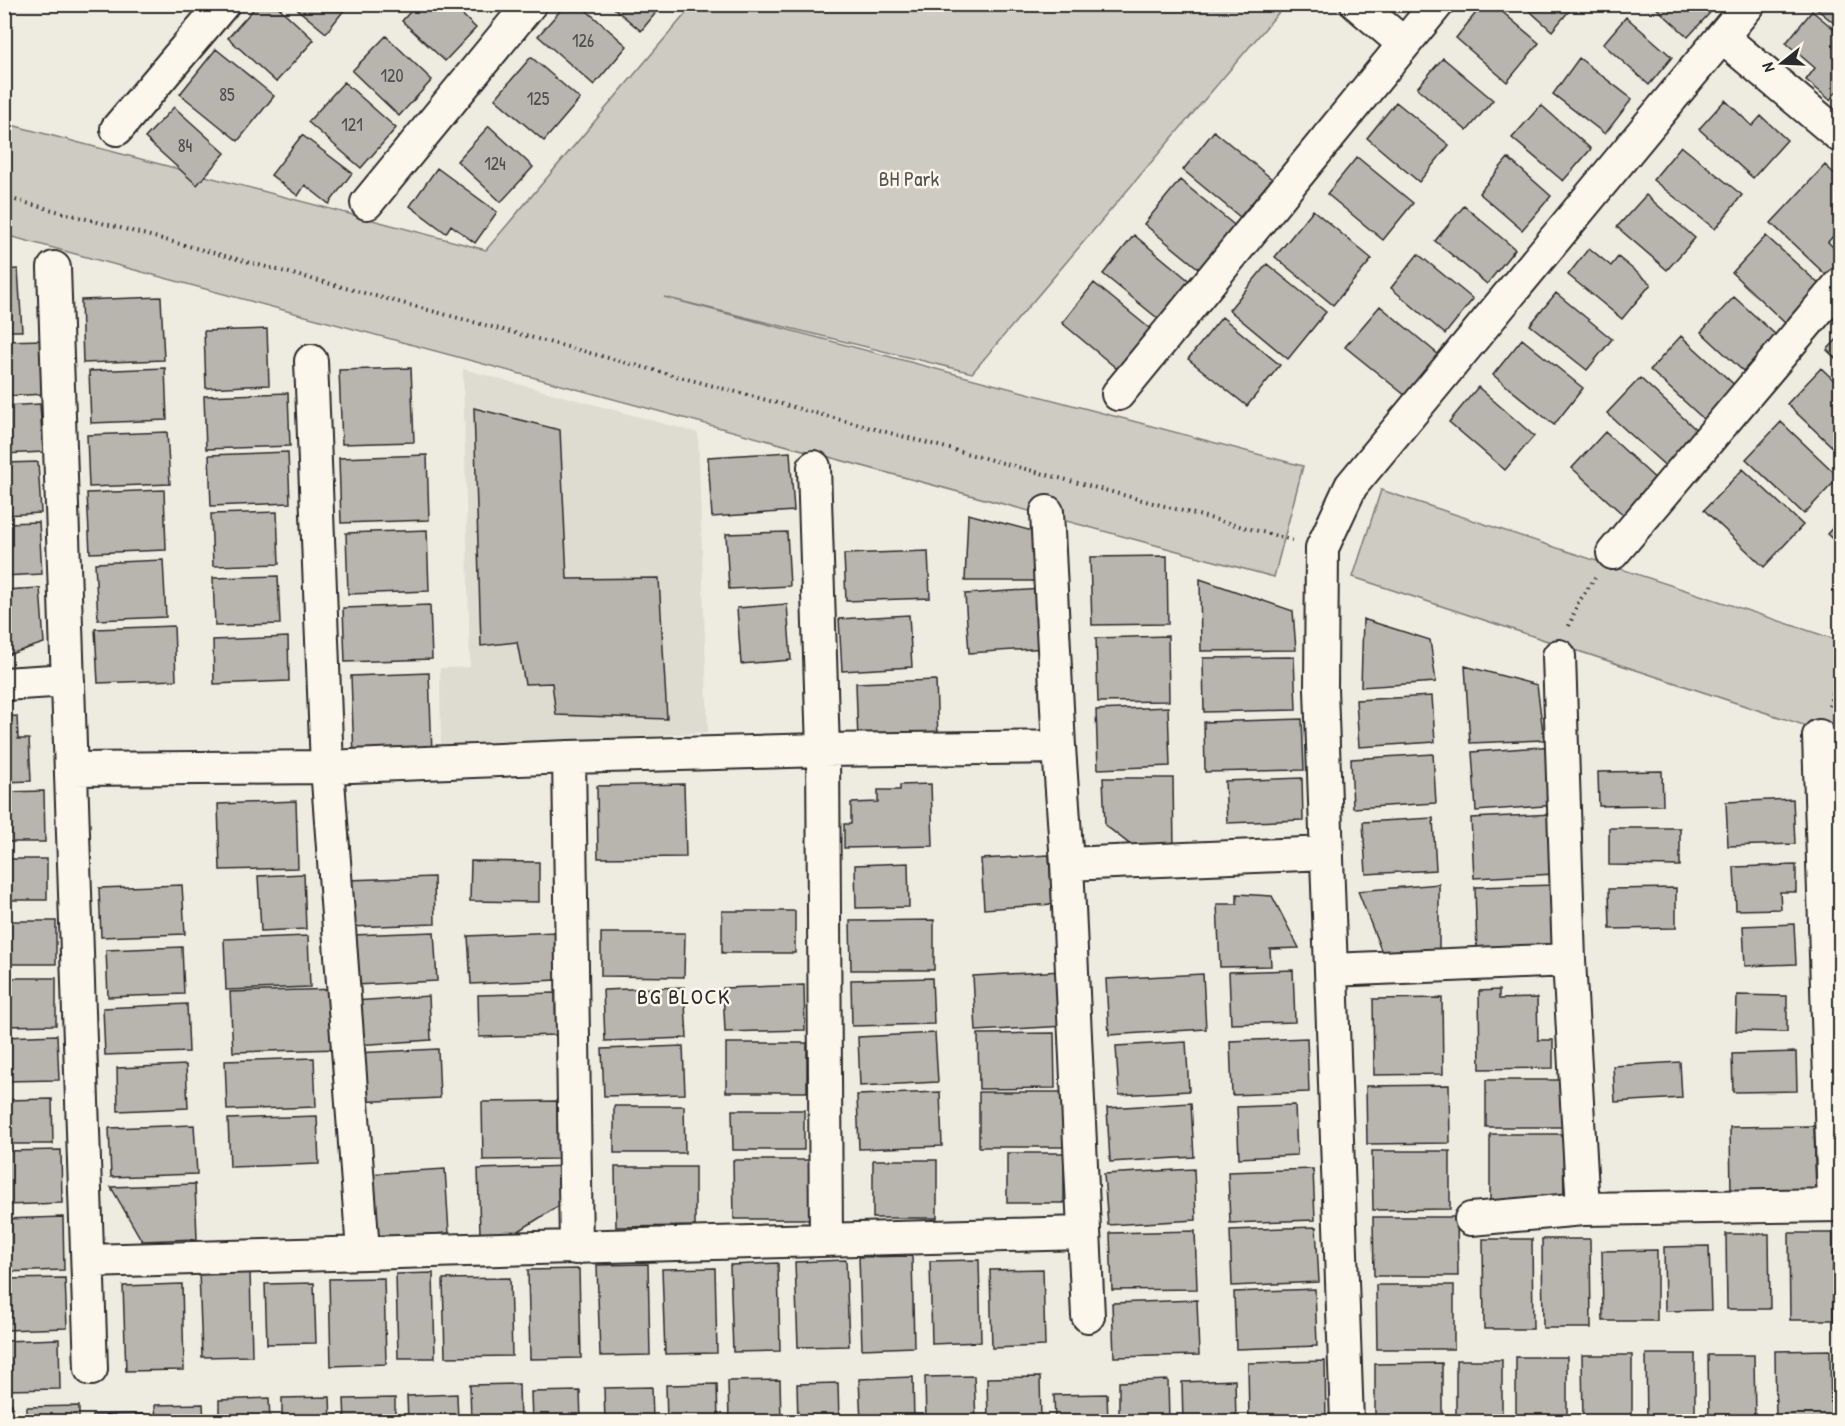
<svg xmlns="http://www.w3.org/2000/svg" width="1845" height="1426" font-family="'Patrick Hand',sans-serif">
<rect width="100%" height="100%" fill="#eeebe0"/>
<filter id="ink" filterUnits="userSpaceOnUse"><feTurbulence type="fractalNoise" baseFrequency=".0167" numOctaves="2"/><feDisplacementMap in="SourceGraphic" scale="12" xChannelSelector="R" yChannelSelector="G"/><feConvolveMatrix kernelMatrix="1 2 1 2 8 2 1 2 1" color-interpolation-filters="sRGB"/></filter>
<g filter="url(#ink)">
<path fill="#dedbd1" d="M463,369L698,433L708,732L441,749L440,668L470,667Z"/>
<path fill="#cecbc2" stroke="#7c7b76" stroke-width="1.5" d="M693,5H1285L972,373L664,297L1303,466L1274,577L5,235L4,123L486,250Z
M1381,490L1840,641V737L1353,577Z"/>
<path fill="#b8b5ae" stroke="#2b2b2b" stroke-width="1.5" d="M258,4H275L314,40L276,82L228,38Z
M291,4H349L326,33Z
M417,4H451L476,28L445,61L402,21Z
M566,4H579L627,46L594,85L538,36Z
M609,4H663L641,31Z
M1483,4H1493L1539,43L1507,82L1456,38Z
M1522,4H1575L1552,31Z
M1652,4H1716L1717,5L1688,37Z
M1814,4H1840V28L1813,6Z
M1812,11L1840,34V87L1830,100L1806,80L1815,68L1786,43Z
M1626,17L1672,57L1649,85L1603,44Z
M386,36L432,80L399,116L352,71Z
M216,49L274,96L238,141L180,94Z
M531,57L580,99L544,141L495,99Z
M1443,58L1493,100L1467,131L1417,88Z
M1579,58L1632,99L1605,134L1553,94Z
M344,82L396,128L361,168L308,122Z
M1725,100L1752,126L1761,116L1787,140L1753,178L1699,129Z
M1396,102L1449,145L1419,182L1367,138Z
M1541,105L1591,149L1563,181L1512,138Z
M174,107L225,153L197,185L145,138Z
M489,126L533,167L501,202L457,161Z
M1214,131L1272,179L1240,217L1183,170Z
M302,135L352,173L329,204L305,185L298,196L271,175Z
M1681,146L1742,195L1715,229L1653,180Z
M1357,157L1413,203L1383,240L1327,194Z
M1508,158L1551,196L1522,230L1479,193Z
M1825,165L1840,179V228L1828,242L1840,254V261L1827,276L1771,223Z
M437,168L497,212L475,243L451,225L446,233L410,206Z
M1180,180L1239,229L1204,273L1144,224Z
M1646,195L1695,238L1667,270L1617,227Z
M1464,206L1515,249L1487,284L1435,241Z
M1313,210L1372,259L1333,305L1275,257Z
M1134,235L1192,283L1161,321L1103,274Z
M1766,236L1820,285L1785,323L1732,273Z
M1589,248L1611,266L1618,257L1651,284L1622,319L1568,275Z
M1418,254L1473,299L1445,334L1391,288Z
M1267,264L1326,312L1288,359L1229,310Z
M18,269L22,331H4V270Z
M1094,283L1154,332L1122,373L1062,323Z
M1556,293L1612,339L1587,370L1530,325Z
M161,297L164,360L83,363L81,300Z
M1734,297L1776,335L1743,371L1701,332Z
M1380,306L1439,355L1406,396L1345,347Z
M1222,317L1280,365L1247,406L1188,359Z
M267,329L269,385L206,388L204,331Z
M1681,336L1739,389L1708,423L1650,370Z
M1840,336V363L1827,350Z
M1522,339L1583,388L1554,425L1493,375Z
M43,340L46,394L4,396V341Z
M165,368L167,420L91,423L89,371Z
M411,368L414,442L342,444L339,370Z
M1821,368L1840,386V454L1787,404Z
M1640,378L1702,435L1670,470L1607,413Z
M1478,387L1534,436L1505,470L1449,422Z
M288,393L290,446L206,449L204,396Z
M40,404L43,452L4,454V406Z
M474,408L560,430L567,579L659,578L667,719L556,715L552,683L525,684L517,642L481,646Z
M1781,422L1839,477L1804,514L1746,459Z
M167,432L170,484L89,487L87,435Z
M1605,432L1661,484L1629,520L1572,468Z
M288,452L290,503L211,506L209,455Z
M790,452L794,511L712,517L708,457Z
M427,455L429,520L341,523L339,458Z
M38,462L41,513L4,515V463Z
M1743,469L1803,525L1764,567L1704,510Z
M164,490L166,550L90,553L87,493Z
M277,512L279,564L213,566L211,514Z
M968,514L1040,533L1043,581H965Z
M1840,520V546L1827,534Z
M39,522L42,574L4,576V523Z
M427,530L429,591L348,594L346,533Z
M787,532L790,586L729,589L726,534Z
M928,551L930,598L846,601L844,554Z
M1167,556L1168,624L1092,625L1090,557Z
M163,560L166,617L98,620L95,563Z
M278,576L280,624L215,626L213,578Z
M1200,579L1293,611L1296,650L1201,651Z
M40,588L44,643L4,656V590Z
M1042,589L1046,648L969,653L965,594Z
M787,604L791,660L741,664L737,608Z
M430,605L432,659L345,662L343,608Z
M909,615L912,667L842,671L839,619Z
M1363,619L1430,640L1436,682L1361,687Z
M174,626L176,680L98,683L95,629Z
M1168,636L1169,701L1098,702L1096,638Z
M288,637L289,681L214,684L213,640Z
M1294,657L1296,710L1204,712L1203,658Z
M1465,666L1537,685L1544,740L1470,743Z
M429,673L432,754L354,757L351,676Z
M936,680L938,740L858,742L856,683Z
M1432,696L1435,742L1359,747L1356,700Z
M1168,707L1170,766L1098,769L1096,710Z
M17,716L18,739H29L31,781L4,782V717Z
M1302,719L1304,770L1205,772L1204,722Z
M1553,746L1557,805L1476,811L1472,752Z
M1433,754L1436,803L1353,808L1351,759Z
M1662,771L1663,805L1599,806L1598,772Z
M1103,778H1173L1174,852L1132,846L1105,825Z
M1302,778L1303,820L1227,823L1225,781Z
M684,784L686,857L598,858L597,786Z
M931,784L933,846L844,848V824H851V803L878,802V790H900V785Z
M44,791L45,842H4V792Z
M1793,799L1795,844L1728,846L1726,802Z
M296,801L298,868L220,870L218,804Z
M1553,814L1555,874L1474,878L1471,818Z
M1433,818L1436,870L1366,874L1363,822Z
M1609,828H1680V866L1609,865Z
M1049,855L1052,904L984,909L981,859Z
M4,859H47V900H4Z
M471,861L539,862V902L470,901Z
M908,863L909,907L856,908L855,865Z
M1796,865V892H1780L1781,909L1736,910L1734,867Z
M304,874L306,929L261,931L258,876Z
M434,877L435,924L349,927L348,880Z
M1439,884V951L1383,955L1358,891Z
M182,885L185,934L101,937L99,888Z
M1558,885L1559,950L1477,952L1475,887Z
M1676,888V928L1610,929L1609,889Z
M1237,894L1272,896L1299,948L1270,949L1271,966L1220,967L1217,904H1237Z
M722,911H795V953H722Z
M934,920V970H851L850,921Z
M4,921H56V964H4Z
M1794,924L1796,964L1745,966L1743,926Z
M434,932L437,981L355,985L352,935Z
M556,932L558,980L471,984L468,936Z
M601,933H685L684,977L601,976Z
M308,936L310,987L226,990L224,939Z
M182,947L184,994L108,997L106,950Z
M1293,970L1295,1022L1231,1024L1229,972Z
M1062,971L1065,1026L976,1031L973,976Z
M1203,974L1206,1029L1109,1035L1106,979Z
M4,978H56V1025L4,1026Z
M932,978L934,1024L852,1026L851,980Z
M804,985L805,1030L725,1032L723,988Z
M684,987L687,1038L605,1041L603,990Z
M339,989L341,1049L233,1052L230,992Z
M1499,990V999L1537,998L1538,1040H1553V1068L1480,1069L1479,991Z
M555,993L556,1035L479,1037L478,995Z
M1737,995L1787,996V1032L1736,1031Z
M429,996L431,1040L356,1045L354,1001Z
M1442,998L1443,1074L1374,1075L1373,999Z
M187,1004L189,1052L105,1055L103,1008Z
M935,1033L938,1082L860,1086L858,1037Z
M1054,1033L1055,1088L979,1089L978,1034Z
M57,1035L59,1080L4,1081V1037Z
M1307,1038L1309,1092L1232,1095L1230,1041Z
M1186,1042L1189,1091L1119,1095L1116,1046Z
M726,1043H807V1092H726Z
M683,1046L685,1094L604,1096L602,1049Z
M438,1049L440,1098L357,1102L355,1053Z
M1796,1052L1797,1091L1733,1092L1732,1054Z
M314,1058L316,1107L227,1110L225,1061Z
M1680,1062L1682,1098L1615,1102L1613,1066Z
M186,1065L188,1108L118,1111L117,1068Z
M1486,1080H1562L1563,1127H1486Z
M1449,1085L1450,1143L1367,1144L1366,1086Z
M940,1092L942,1146L859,1149L857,1095Z
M979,1092H1063V1147H979Z
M52,1099L53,1144H4V1100Z
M557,1101L558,1159L483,1160L482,1102Z
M1191,1103L1194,1157L1110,1162L1107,1108Z
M1295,1105L1297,1155L1239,1158L1237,1107Z
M614,1106H684L685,1153H614Z
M732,1110H804V1150H733Z
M317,1116L319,1164L230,1167L228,1119Z
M194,1125L197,1174L111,1177L109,1128Z
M1814,1126L1816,1192L1731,1194L1730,1127Z
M1490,1134H1563L1564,1203L1490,1204Z
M61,1150L62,1203L6,1205L5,1151Z
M1372,1151H1450V1209L1373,1210Z
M1007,1153H1064V1203H1007Z
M733,1160H814L815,1219H734Z
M873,1160H937V1218H873Z
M568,1166V1200L514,1234L480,1233L478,1169Z
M615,1167H695V1226L616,1227Z
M445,1169L449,1233L371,1238L367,1174Z
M1194,1169L1196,1220L1108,1225L1104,1174Z
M1313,1169L1315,1220L1230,1223L1228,1172Z
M195,1184L197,1239L142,1241L111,1187Z
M63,1217L64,1270L4,1272V1219Z
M1373,1217H1457L1458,1276H1374Z
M1316,1227L1319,1282L1232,1286L1230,1230Z
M1195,1231L1197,1289L1112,1290L1110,1233Z
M1789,1233H1833V1320H1790Z
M1726,1234H1769L1770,1309H1727Z
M1483,1239H1532L1533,1329H1484Z
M1542,1239H1590L1591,1328H1543Z
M1709,1246L1711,1310L1665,1311L1664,1247Z
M1657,1250V1321H1603L1602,1251Z
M912,1256L914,1347L862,1349L859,1257Z
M846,1260L849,1346L798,1347L795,1262Z
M979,1260L981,1342L932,1344L930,1261Z
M778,1263L780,1351L733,1352L730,1265Z
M648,1264L650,1355L600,1356L597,1265Z
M715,1268L717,1353L665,1354L662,1269Z
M579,1269L581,1358L530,1359L528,1270Z
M1043,1269L1045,1346L992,1348L990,1270Z
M250,1270L252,1356L202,1357L199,1271Z
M433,1273L435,1358H398L396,1274Z
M65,1278L67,1328L4,1330V1279Z
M384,1278L386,1364L331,1366L329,1279Z
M510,1278L512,1356L445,1357L443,1279Z
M314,1283L316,1343L267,1344L265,1284Z
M182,1284L184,1370L126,1371L123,1286Z
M1376,1285H1454V1349H1377Z
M1315,1289L1317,1346L1236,1349L1234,1292Z
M1197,1300L1199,1355L1114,1357L1112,1303Z
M59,1339L60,1389L4,1390V1341Z
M1830,1350L1831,1422H1776L1775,1351Z
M1838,1351H1840V1422H1839Z
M1646,1354H1695V1422H1647Z
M1582,1355H1632V1422H1583Z
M1708,1355H1754L1755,1422H1709Z
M1516,1357H1567V1422H1516Z
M1456,1360H1502V1422H1456Z
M1325,1361L1326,1422H1249L1248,1363Z
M1442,1363V1422H1375V1364Z
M974,1376L976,1422H926L925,1377Z
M913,1377L914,1422H861L859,1379Z
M1040,1377L1041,1422H988L987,1378Z
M780,1380L781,1422H729L728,1381Z
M1168,1380L1169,1422H1119V1382Z
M1235,1380L1236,1422H1183L1182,1382Z
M838,1383L839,1422H798L797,1384Z
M519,1384L520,1422H471L470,1385Z
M717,1384L718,1422H667L666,1385Z
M652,1387L653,1422H605L604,1388Z
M580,1391L581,1422H532L531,1392Z
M457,1394L458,1422H408L407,1396Z
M1107,1394L1108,1422H1055L1054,1395Z
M330,1397L331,1422H282V1398Z
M269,1398L270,1422H219V1400Z
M395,1398V1422H345L344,1399Z
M12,1404L13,1422H4V1405Z
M203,1404L204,1422H156L155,1405Z
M79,1406V1422H27V1407Z
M145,1414L146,1422H92V1415Z"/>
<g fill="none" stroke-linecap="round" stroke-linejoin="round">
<g stroke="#2b2b2b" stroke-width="36">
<path id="minor" d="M1357,4L1404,44
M1722,37L1840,136
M117,129L223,4
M367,203L530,4
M54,268L91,1369
M311,361L327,767L363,1251
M1118,394L1437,4
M814,467L823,750L826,1240
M1047,512L1059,747L1067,864L1088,1316
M1613,553L1840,284
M1559,656L1569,960L1583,1209
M4,684L68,680
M1819,736L1834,1205
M569,757L576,1248
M72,769L327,767L569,757L823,750L1059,747
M1067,864L1327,853
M1331,970L1569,960
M1471,1219L1583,1209L1840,1205
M88,1261C420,1249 752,1243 1084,1233
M1347,1422L1321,689L1322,548L1351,486L1749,4"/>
</g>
<path stroke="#2b2b2b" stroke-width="4" stroke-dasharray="1.5 4.5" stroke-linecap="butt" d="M4,197L1292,540
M1569,626L1578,603L1595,578
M1829,706L1840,670"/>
<use href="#minor" stroke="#fbf7ec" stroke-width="32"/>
</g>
</g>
<g text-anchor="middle" stroke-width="5" stroke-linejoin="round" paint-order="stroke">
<g font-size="18" fill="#4e4e4c">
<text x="583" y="47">126</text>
<text x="392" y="82">120</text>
<text x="227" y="101">85</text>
<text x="538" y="105">125</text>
<text x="352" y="131">121</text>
<text x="185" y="152">84</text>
<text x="495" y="170">124</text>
</g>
<g font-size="21" fill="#545351" stroke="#fbf7ec">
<text x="909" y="186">BH Park</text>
</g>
<g font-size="22" letter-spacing="1.5" fill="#2b2b2b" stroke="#fbf7ec">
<text x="684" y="1004">BG BLOCK</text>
</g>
</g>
<rect width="1845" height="1426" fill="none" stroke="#fbf7ec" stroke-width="24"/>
<rect x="12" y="12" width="1821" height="1402" fill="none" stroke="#2b2b2b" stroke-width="2" filter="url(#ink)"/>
<g transform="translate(1782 63) rotate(252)" stroke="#fbf7ec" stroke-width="4.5" paint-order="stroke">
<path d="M0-4.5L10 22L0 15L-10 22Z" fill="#2b2b2b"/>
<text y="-9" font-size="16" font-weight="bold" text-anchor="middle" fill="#2b2b2b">N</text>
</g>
</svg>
